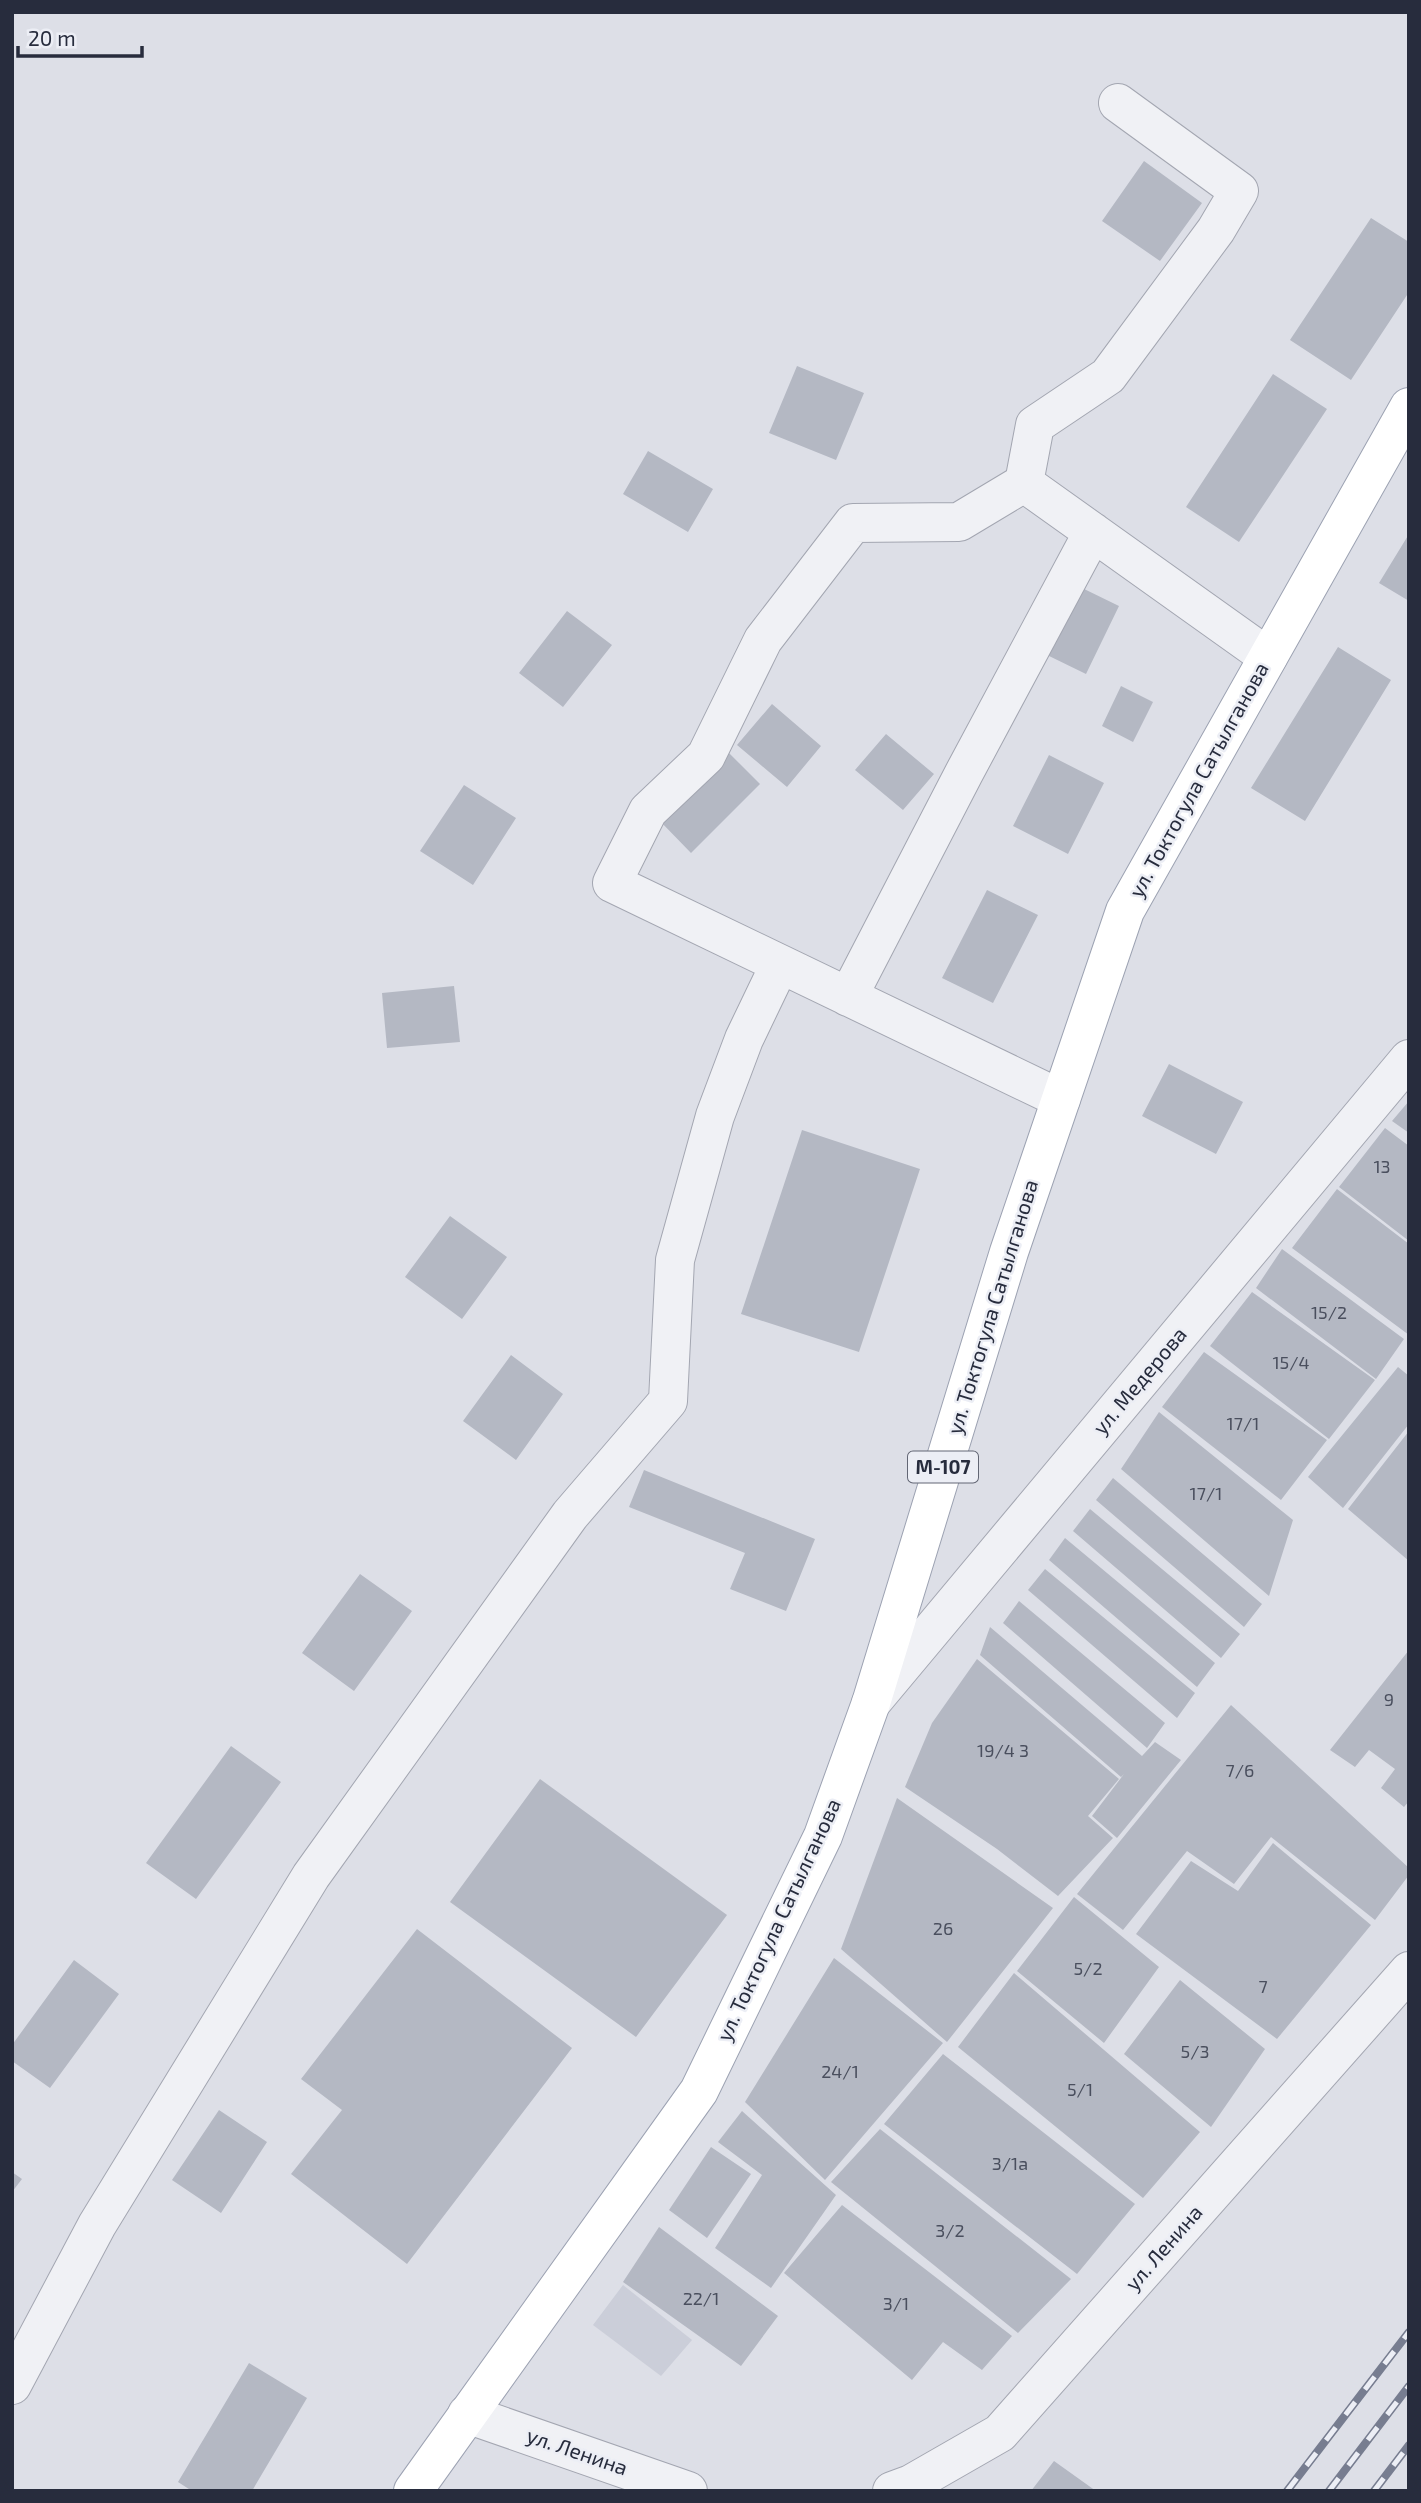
<svg xmlns="http://www.w3.org/2000/svg" width="1421" height="2503" font-family="'Exo 2',sans-serif">
<rect width="100%" height="100%" fill="#dddfe7"/>
<path fill="#cbced9" d="M623,2285L692,2340L661,2376L593,2325Z"/>
<path fill="#b4b8c3" d="M1144,161L1202,203L1160,261L1102,221Z
M1371,218L1409,242V292L1351,380L1290,340Z
M797,366L864,393L836,460L769,433Z
M1273,374L1327,409L1239,542L1186,507Z
M648,451L713,489L688,532L623,494Z
M1409,534V601L1379,583Z
M1080,587L1119,606L1086,674L1047,655Z
M567,611L612,645L563,707L519,673Z
M1338,647L1391,680L1305,821L1251,788Z
M1121,686L1153,702L1133,742L1102,726Z
M772,704L821,746L787,787L737,745Z
M886,734L934,774L903,810L855,770Z
M727,751L760,784L691,853L658,819Z
M1049,755L1104,783L1068,854L1013,826Z
M464,785L516,818L473,885L420,851Z
M987,890L1038,915L993,1003L942,978Z
M454,986L460,1042L387,1048L382,993Z
M1169,1064L1243,1102L1216,1154L1142,1116Z
M1409,1101V1133L1392,1121Z
M1385,1128L1409,1146V1241L1339,1187Z
M802,1130L920,1169L859,1352L741,1314Z
M1337,1189L1409,1244V1335L1292,1248Z
M450,1216L507,1257L462,1319L405,1277Z
M1282,1249L1404,1339L1376,1379L1256,1288Z
M1252,1292L1375,1380L1329,1439L1210,1346Z
M1204,1352L1327,1440L1281,1500L1162,1407Z
M511,1355L563,1394L516,1460L463,1421Z
M1398,1367L1409,1376V1424L1343,1508L1308,1477Z
M1159,1412L1293,1520L1269,1596L1121,1469Z
M1409,1431V1561L1348,1509Z
M644,1470L815,1539L786,1611L730,1589L745,1553L629,1507Z
M1113,1478L1262,1604L1244,1627L1096,1500Z
M1090,1509L1240,1634L1221,1658L1073,1531Z
M1065,1538L1215,1663L1197,1687L1049,1560Z
M1045,1569L1195,1693L1177,1718L1028,1590Z
M360,1574L412,1611L354,1691L302,1653Z
M1019,1601L1165,1723L1147,1748L1003,1623Z
M990,1627L1142,1756L1155,1742L1181,1760L1117,1838L1092,1816L1124,1774L1121,1777L980,1655Z
M1409,1650V1801L1404,1807L1381,1788L1395,1769L1369,1750L1355,1767L1330,1750Z
M977,1659L1119,1779L1088,1816L1113,1838L1058,1896L997,1849L905,1787L932,1723Z
M1231,1705L1409,1868V1875L1375,1920L1271,1837L1234,1884L1187,1851L1123,1930L1077,1894Z
M231,1746L281,1782L196,1899L146,1863Z
M540,1779L727,1915L636,2037L450,1902Z
M897,1798L1053,1908L947,2042L841,1949Z
M1273,1843L1371,1925L1277,2039L1136,1934L1191,1861L1238,1891Z
M1074,1897L1159,1967L1104,2043L1017,1971Z
M417,1929L572,2048L407,2264L291,2174L342,2110L301,2079Z
M834,1958L943,2043L825,2180L745,2102Z
M74,1960L119,1994L50,2088L12,2061V2045Z
M1014,1973L1200,2132L1143,2198L958,2047Z
M1180,1980L1265,2049L1211,2127L1124,2054Z
M943,2054L1135,2204L1077,2274L884,2124Z
M219,2110L267,2142L221,2213L172,2180Z
M742,2111L836,2195L771,2288L715,2248L762,2175L718,2142Z
M880,2129L1071,2279L1018,2333L831,2182Z
M711,2147L751,2174L707,2238L669,2210Z
M12,2172L22,2179L12,2192Z
M842,2205L1012,2336L982,2370L943,2342L912,2380L784,2273Z
M659,2227L778,2316L741,2366L623,2282Z
M249,2363L307,2398L252,2491H192L178,2482Z
M1054,2461L1096,2491H1031Z"/>
<g fill="none" stroke-linecap="round" stroke-linejoin="round">
<g stroke="#a3a6b1" stroke-width="40">
<path id="minor" d="M1118,103L1239,191L1216,230L1108,376L1035,425L1024,483L1268,657
M1024,483L959,522L853,523L763,640L706,756L648,811L612,883L1061,1099
M848,997L964,773L1093,532
M871,1703L1409,1059
M12,2385L97,2225L311,1876L570,1515L668,1401L675,1260L715,1116L744,1039L780,964
M467,2414L688,2491
M892,2491L911,2484L1000,2433L1409,1971"/>
</g>
<g stroke="#9ca2b2" stroke-width="40">
<path id="major" d="M413,2491L699,2091L823,1836L871,1703L1009,1252L1125,911L1409,407"/>
</g>
<use href="#minor" stroke="#f0f1f5" stroke-width="38"/>
<use href="#major" stroke="#fff" stroke-width="38"/>
<g stroke="#777d90" stroke-width="8">
<path id="rail" d="M1287,2491L1409,2332
M1329,2491L1409,2386
M1374,2491L1409,2445"/>
</g>
<use href="#rail" stroke="#eceef5" stroke-width="5" stroke-dasharray="16" stroke-linecap="butt"/>
</g>
<g text-anchor="middle" stroke-width="5" stroke-linejoin="round" paint-order="stroke">
<g font-size="18" fill="#4a4f5e">
<text x="1382" y="1173">13</text>
<text x="1329" y="1319">15/2</text>
<text x="1291" y="1369">15/4</text>
<text x="1243" y="1430">17/1</text>
<text x="1206" y="1500">17/1</text>
<text x="1389" y="1706">9</text>
<text x="1003" y="1757">19/4 3</text>
<text x="1240" y="1777">7/6</text>
<text x="943" y="1935">26</text>
<text x="1088" y="1975">5/2</text>
<text x="1263" y="1993">7</text>
<text x="1195" y="2058">5/3</text>
<text x="840" y="2078">24/1</text>
<text x="1080" y="2096">5/1</text>
<text x="1010" y="2170">3/1а</text>
<text x="950" y="2237">3/2</text>
<text x="701" y="2305">22/1</text>
<text x="896" y="2310">3/1</text>
</g>
<rect fill="#eceef5" stroke="#626674" stroke-width="2" x="908" y="1451.5" width="70" height="31" rx="5"/>
<g font-size="19" font-weight="bold" fill="#272c3d">
<text x="943" y="1474">М-107</text>
</g>
<g font-size="21" fill="#272c3d" stroke="#eceef5">
<text transform="translate(1199 780) rotate(-61)" y="7">ул. Токтогула Сатылганова</text>
<text transform="translate(993 1307) rotate(-73)" y="7">ул. Токтогула Сатылганова</text>
<text transform="translate(1140 1381) rotate(-50)" y="7">ул. Медерова</text>
<text transform="translate(779 1920) rotate(-65)" y="7">ул. Токтогула Сатылганова</text>
<text transform="translate(1164 2248) rotate(-49)" y="7">ул. Ленина</text>
<text transform="translate(577 2452) rotate(19)" y="7">ул. Ленина</text>
</g>
</g>
<rect width="1421" height="2503" fill="none" stroke="#272c3d" stroke-width="28"/>
<path d="M18 46v10h124v-10" fill="none" stroke="#272c3d" stroke-width="3.5"/>
<text x="28" y="46" font-size="21" fill="#272c3d" stroke="#eceef5" stroke-width="5" paint-order="stroke">20 m</text>
</svg>
